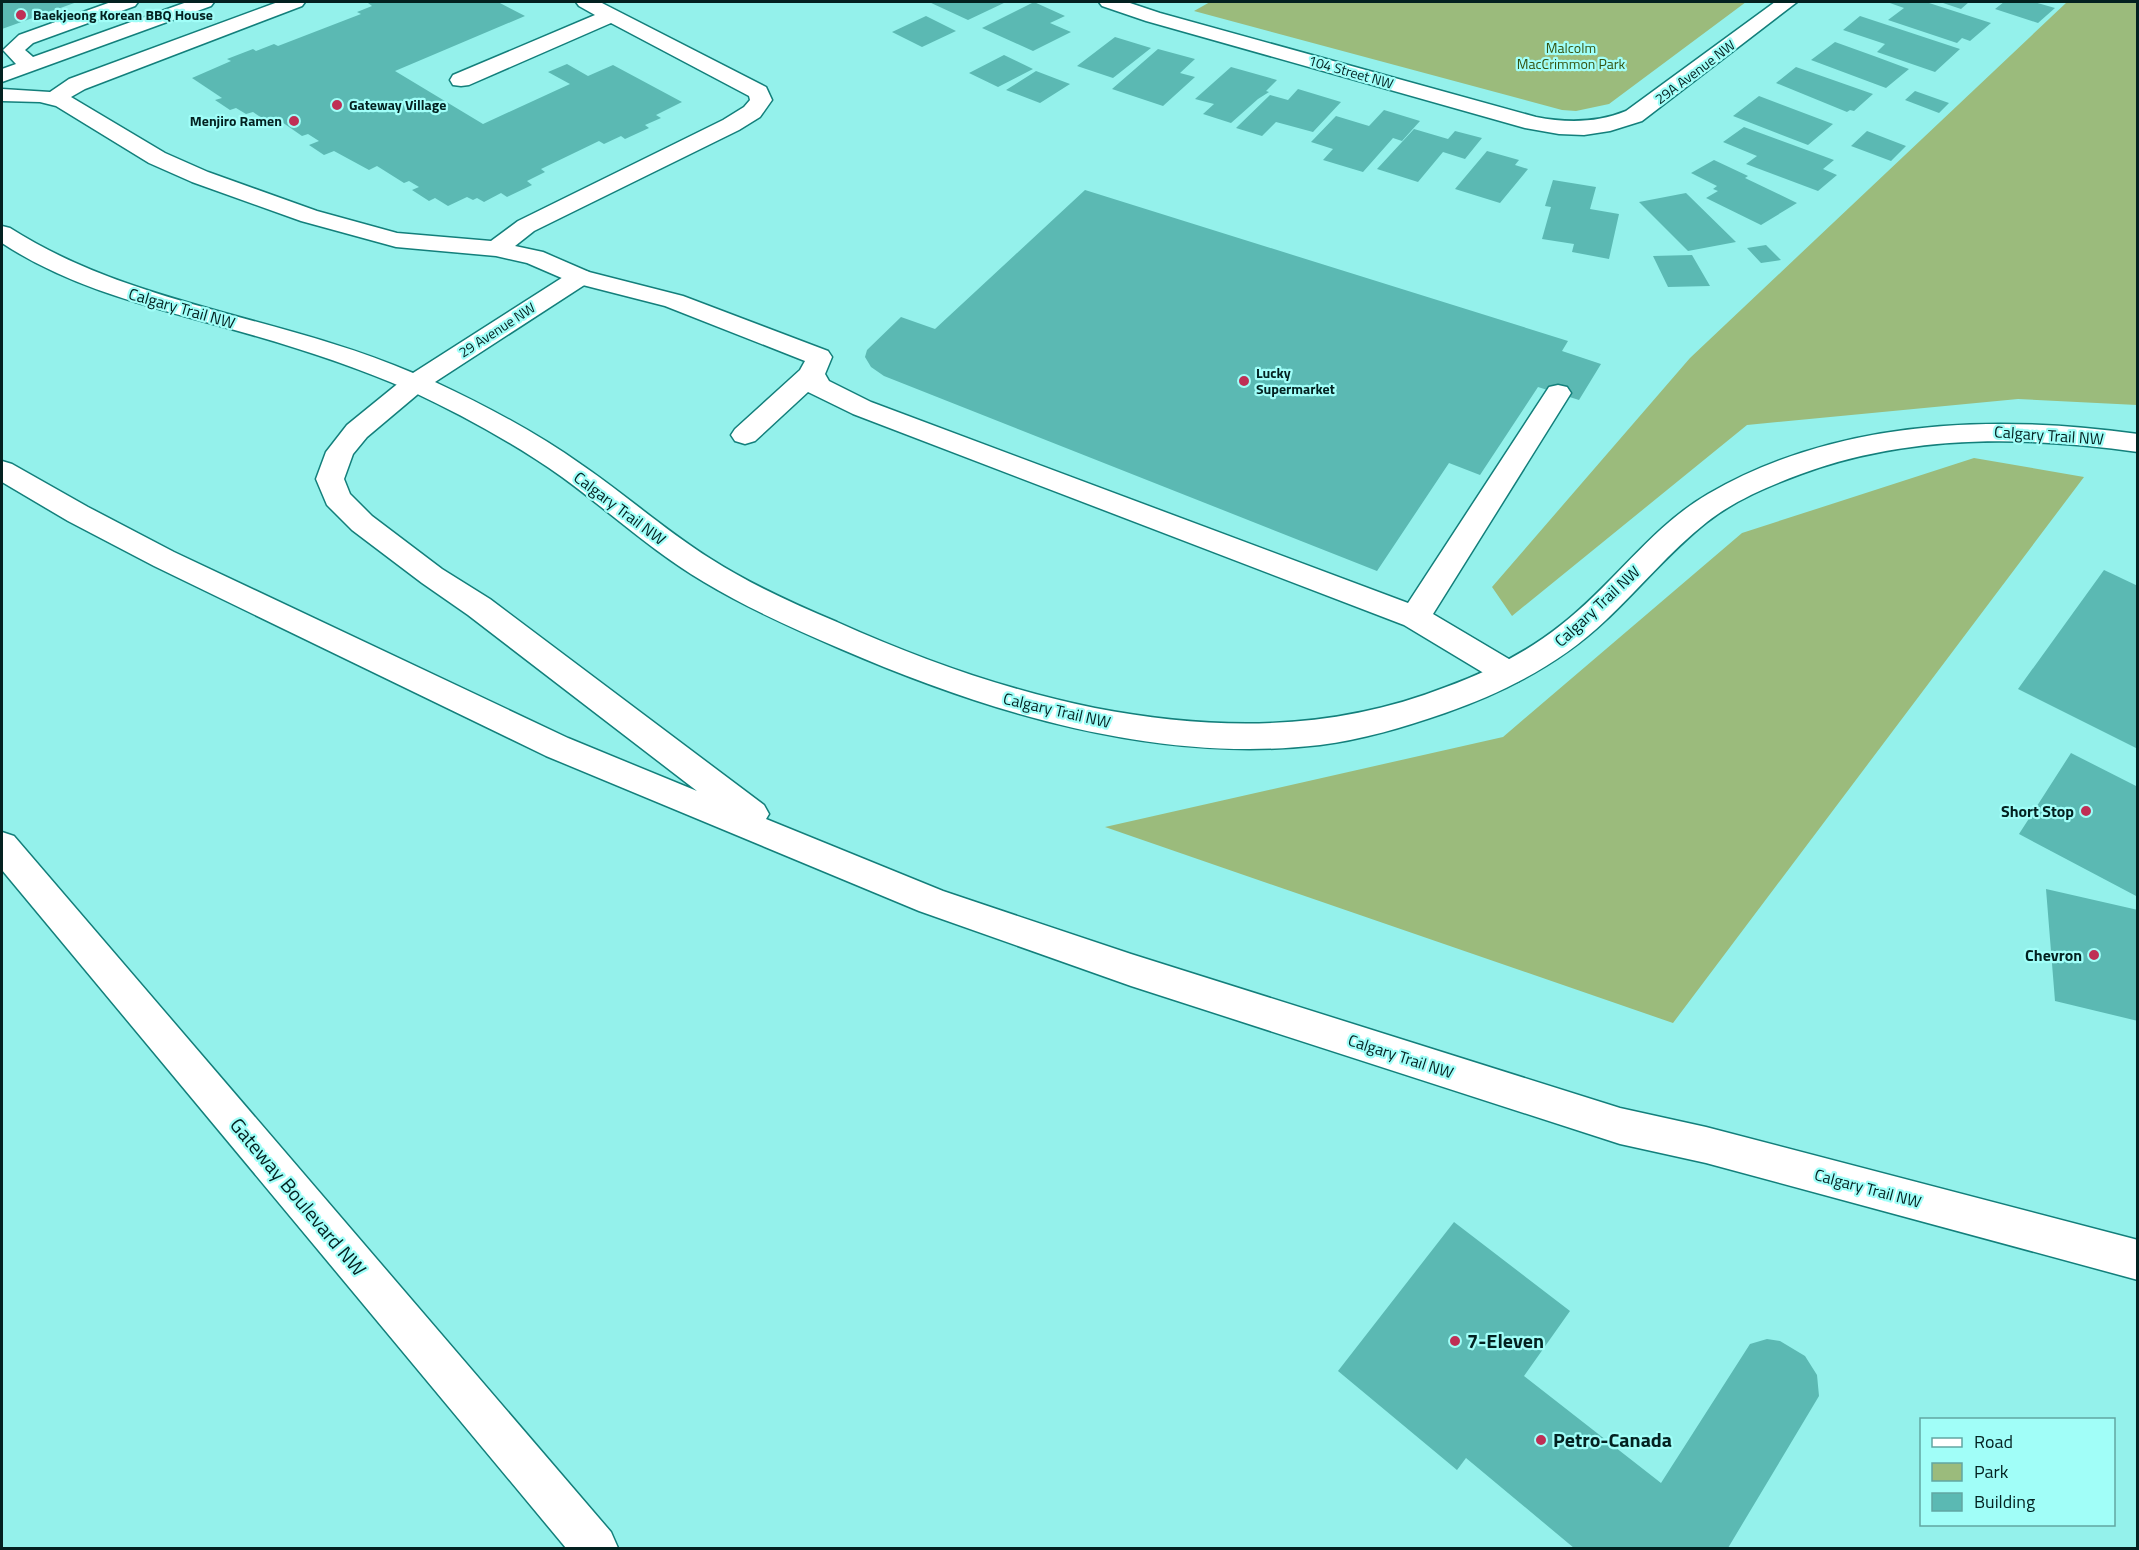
<svg xmlns="http://www.w3.org/2000/svg" width="2139" height="1550" font-family="'Titillium Web',sans-serif">
<rect width="100%" height="100%" fill="#94f1eb"/>
<path fill="#9bbb7c" d="M1210,2H1746L1609,104L1576,111L1562,110L1194,11Z
M2067,2H2137V405L2018,399L1747,425L1512,616L1492,587L1690,358Z
M1974,458L2084,477L1673,1023L1105,827L1503,737L1742,533Z"/>
<path fill="#5bb9b3" d="M2,2H77L2,29Z
M372,2H498L525,16L395,71L483,124L570,84L548,72L567,64L588,76L613,65L682,102L656,115L661,118L645,125L649,128L625,139L621,136L604,144L599,141L541,169L545,172L527,181L532,185L507,197L501,193L484,202L477,198L473,200L467,197L448,206L435,198L429,201L412,190L419,187L409,181L404,183L377,166L369,170L334,151L324,155L309,145L319,141L308,134L302,136L279,120L271,124L253,112L246,114L236,108L230,110L215,100L222,98L192,78L231,61L227,59L253,49L256,51L274,44L278,46L361,14L357,12L372,6L368,3Z
M929,2H1006L968,20Z
M1034,2L1065,16L1050,23L1071,32L1033,51L982,28Z
M1887,2H1926L1991,23L1970,41L1962,38L1957,43L1888,20L1904,8Z
M1940,2H1969L1961,9Z
M2004,2H2034L2055,8L2038,23L1995,9Z
M926,16L956,31L922,47L892,32Z
M1860,16L1960,49L1935,72L1877,52L1885,44L1843,30Z
M1115,37L1151,48L1113,78L1077,66Z
M1835,42L1874,56L1909,69L1886,88L1811,60Z
M1158,49L1195,59L1180,73L1195,77L1163,106L1112,89Z
M1004,55L1033,69L998,87L969,73Z
M1231,67L1277,80L1266,91L1269,92L1258,99L1231,123L1203,114L1214,104L1195,99Z
M1796,67L1873,94L1854,111L1850,110L1847,112L1776,83Z
M1036,71L1070,84L1040,103L1006,90Z
M1298,89L1341,102L1313,132L1276,122L1262,136L1236,128L1270,95L1288,100Z
M1915,91L1949,103L1939,113L1905,100Z
M1759,96L1833,124L1808,145L1733,116Z
M1384,110L1420,121L1402,141L1393,138L1363,172L1323,160L1333,149L1311,142L1336,116L1369,126Z
M1744,127L1834,160L1823,169L1837,175L1818,191L1746,164L1757,156L1723,142Z
M1414,129L1448,139L1455,131L1482,138L1465,159L1443,152L1418,182L1377,169Z
M1867,131L1906,146L1891,161L1851,146Z
M1487,151L1519,160L1515,165L1528,169L1500,203L1455,189Z
M1714,160L1748,176L1745,178L1797,203L1761,225L1706,198L1718,191L1713,189L1717,186L1691,173Z
M1553,180L1596,187L1590,209L1619,214L1609,259L1572,252L1574,244L1542,239L1551,207L1545,206Z
M1085,190L1568,341L1562,351L1601,364L1579,400L1538,387L1480,475L1449,463L1377,571L884,376L871,367L865,357L867,350L901,317L935,329Z
M1686,193L1736,242L1688,251L1639,202Z
M1766,245L1781,260L1761,263L1747,248Z
M1692,255L1710,286L1668,287L1653,256Z
M2104,570L2138,586V749L2018,689Z
M2071,753L2138,787V897L2019,834Z
M2046,889L2138,910V1021L2055,1001Z
M1454,1222L1570,1311L1524,1376L1661,1483L1750,1344L1767,1339L1780,1341L1805,1356L1817,1375L1819,1396L1728,1548H1574L1466,1458L1457,1470L1338,1371Z"/>
<g fill="none" stroke-linecap="round" stroke-linejoin="round">
<g stroke="#137f7b" stroke-width="3">
<path id="lane" d="M111,2H138L135,6L33,43L25,50L33,57L187,2H214L211,6L2,82V69L16,64L3,50L19,35Z
M278,2H305L302,6L85,89L71,97L165,153L208,172L317,211L397,233L491,241L518,221L723,120L744,107L750,100L749,96L611,23L469,85L461,86L453,85L450,80L453,75L595,15L579,6L576,2H600L766,87L772,100L760,117L739,130L534,231L515,246L543,252L589,272L683,296L828,351L832,357L825,374L829,381L871,402L1408,603L1549,387L1558,385L1567,387L1571,393L1433,614L1519,665L1524,673L1519,681L1508,685L1497,681L1404,625L853,414L808,392L755,441L745,444L735,441L731,435L735,429L800,370L805,361L665,306L571,282L527,263L496,256L396,247L301,221L192,182L149,163L56,106L40,102L2,101V89L50,92L69,79Z"/>
</g>
<g stroke="#137f7b" stroke-width="3">
<path id="street" d="M1099,2H1127L1160,13L1536,117C1567,123 1597,123 1626,111L1775,2H1797L1642,121L1610,131L1584,135L1559,134L1525,128L1146,21L1102,6Z
M2,226L10,228C132,306 281,316 413,373L571,272L580,270L589,272L592,277L589,282L435,382C486,406 536,432 582,465C626,495 666,531 711,559C750,584 794,604 837,622C919,659 1006,690 1095,708C1215,731 1331,732 1446,687C1487,672 1526,653 1561,625C1613,585 1651,527 1708,494C1837,419 1994,414 2138,434V452C2025,436 1910,434 1801,474C1769,486 1735,500 1707,522C1670,551 1640,588 1606,620C1560,664 1505,692 1445,713C1404,727 1362,740 1320,745C1157,764 989,713 841,649C794,629 747,608 704,582C653,552 610,512 562,477C514,443 462,415 409,390C352,365 292,346 231,329C152,307 72,289 2,243Z"/>
</g>
<g stroke="#137f7b" stroke-width="3">
<path id="highway" d="M415,375L424,377L428,383L424,389L367,437L353,454L344,479L350,494L372,516L442,569L490,599L764,805L769,814L766,819L943,891L1131,954L1620,1108L1706,1127L2138,1240V1280L1706,1163L1620,1144L1131,986L919,911L546,756L154,566L68,521L2,482V461L12,464L88,507L174,552L568,738L697,791L468,615L422,583L352,530L327,505L316,479L326,452L347,425L406,377Z
M2,832L14,836L611,1532L618,1548H566L2,870Z"/>
</g>
<use href="#lane" fill="#fff" fill-rule="evenodd"/>
<use href="#street" fill="#fff" fill-rule="evenodd"/>
<use href="#highway" fill="#fff" fill-rule="evenodd"/>
</g>
<g fill="#bf2f55" stroke="#a1fef8" stroke-width="2">
<circle cx="21" cy="15" r="6"/>
<circle cx="337" cy="105" r="6"/>
<circle cx="294" cy="121" r="6"/>
<circle cx="1244" cy="381" r="6"/>
<circle cx="2086" cy="811" r="6"/>
<circle cx="2094" cy="955" r="6"/>
<circle cx="1455" cy="1341" r="6"/>
<circle cx="1541" cy="1440" r="6"/>
</g>
<g text-anchor="middle" stroke-width="4.5" stroke-linejoin="round" paint-order="stroke">
<g font-size="14" font-weight="bold" fill="#032120" stroke="#a1fef8" text-anchor="start">
<text x="33" y="20">Baekjeong Korean BBQ House</text>
<text x="349" y="110">Gateway Village</text>
<text x="282" y="126" text-anchor="end">Menjiro Ramen</text>
<text x="1256" y="378">Lucky<tspan x="1256" dy="16">Supermarket</tspan></text>
</g>
<g font-size="14" fill="#35520e" stroke="#a1fef8">
<text x="1571" y="53">Malcolm<tspan x="1571" dy="16">MacCrimmon Park</tspan></text>
</g>
<g font-size="14" fill="#032120" stroke="#a1fef8">
<text transform="translate(1351 72) rotate(16)" y="5">104 Street NW</text>
<text transform="translate(1695 72) rotate(-37)" y="5">29A Avenue NW</text>
<text transform="translate(497 330) rotate(-33)" y="5">29 Avenue NW</text>
</g>
<g font-size="16" fill="#032120" stroke="#a1fef8">
<text transform="translate(182 308) rotate(16)" y="6">Calgary Trail NW</text>
<text transform="translate(2049 435) rotate(4)" y="6">Calgary Trail NW</text>
<text transform="translate(620 508) rotate(37)" y="6">Calgary Trail NW</text>
<text transform="translate(1597 606) rotate(-43)" y="6">Calgary Trail NW</text>
<text transform="translate(1057 710) rotate(13)" y="6">Calgary Trail NW</text>
<text transform="translate(1401 1056) rotate(18)" y="6">Calgary Trail NW</text>
<text transform="translate(1868 1188) rotate(15)" y="6">Calgary Trail NW</text>
</g>
<g font-size="16" font-weight="bold" fill="#032120" stroke="#a1fef8" text-anchor="end">
<text x="2074" y="817">Short Stop</text>
<text x="2082" y="961">Chevron</text>
</g>
<g font-size="20" fill="#032120" stroke="#a1fef8">
<text transform="translate(298 1197) rotate(50)" y="7">Gateway Boulevard NW</text>
</g>
<g font-size="20" font-weight="bold" fill="#032120" stroke="#a1fef8" text-anchor="start">
<text x="1467" y="1348">7-Eleven</text>
<text x="1553" y="1447">Petro-Canada</text>
</g>
</g>
<rect width="2139" height="1550" fill="none" stroke="#032120" stroke-width="6"/>
<rect x="1920" y="1418" width="195" height="108" fill="#a1fef8" stroke="#62a6a2" stroke-width="1.5"/>
<rect x="1932" y="1438" width="30" height="9" fill="#ffffff" stroke="#62a6a2" stroke-width="1.5"/>
<text x="1974" y="1448" font-size="18" fill="#032120">Road</text>
<rect x="1932" y="1463" width="30" height="18" fill="#9bbb7c" stroke="#62a6a2" stroke-width="1.5"/>
<text x="1974" y="1478" font-size="18" fill="#032120">Park</text>
<rect x="1932" y="1493" width="30" height="18" fill="#5bb9b3" stroke="#62a6a2" stroke-width="1.5"/>
<text x="1974" y="1508" font-size="18" fill="#032120">Building</text>
</svg>
